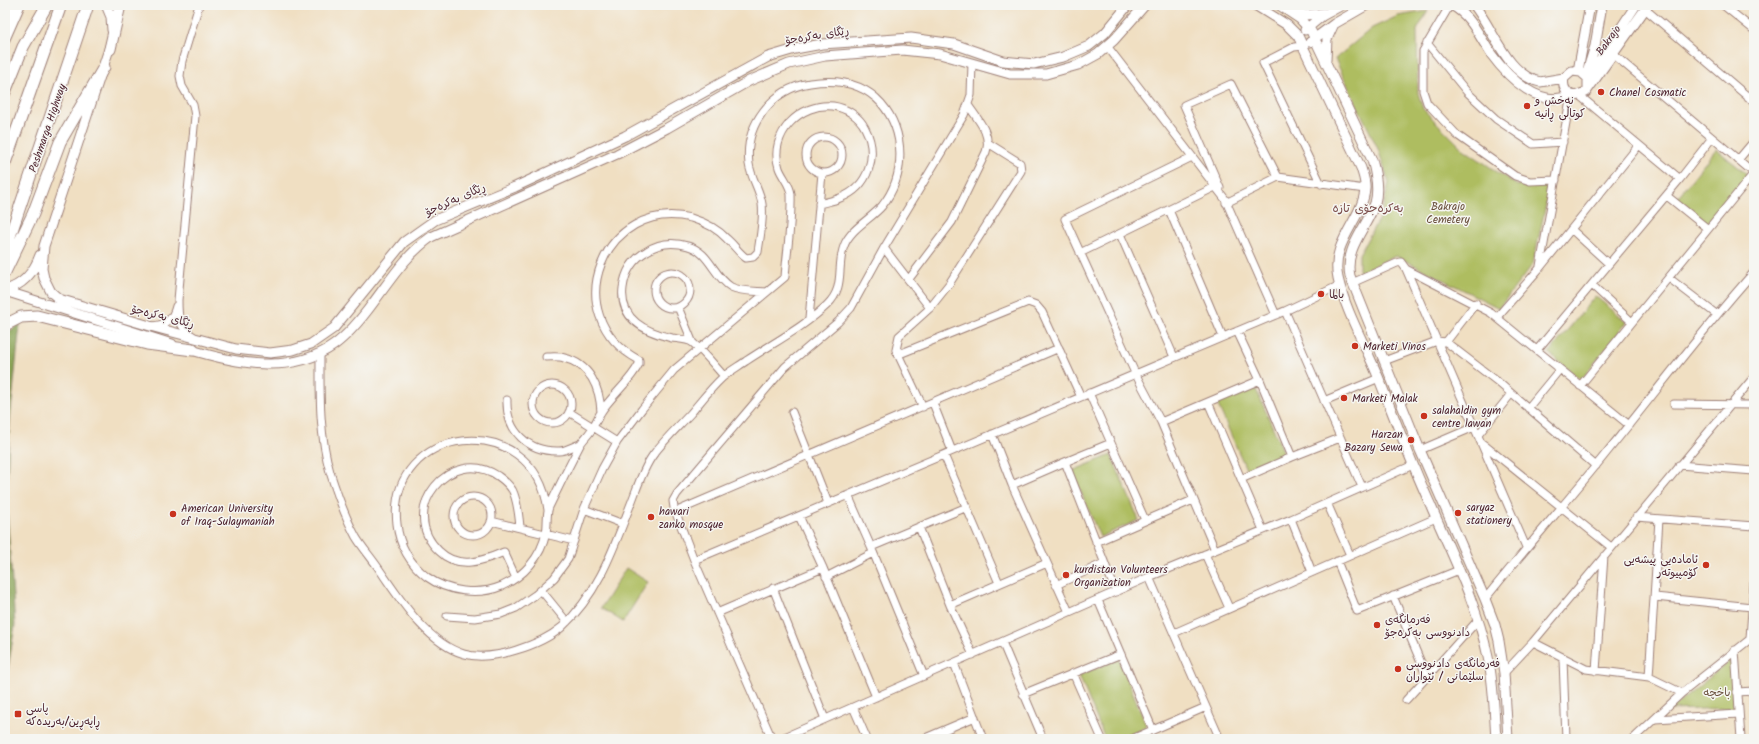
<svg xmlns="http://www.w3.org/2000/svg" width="1759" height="744" font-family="Kalam,'Playpen Sans Arabic',sans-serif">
<rect width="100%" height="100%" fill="#f6f6f2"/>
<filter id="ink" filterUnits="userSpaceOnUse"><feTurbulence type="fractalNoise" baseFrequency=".025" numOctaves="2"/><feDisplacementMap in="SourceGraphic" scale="8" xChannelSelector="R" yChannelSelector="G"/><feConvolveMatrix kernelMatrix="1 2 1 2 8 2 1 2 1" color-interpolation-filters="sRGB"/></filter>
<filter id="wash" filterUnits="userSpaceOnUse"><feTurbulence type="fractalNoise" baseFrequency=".012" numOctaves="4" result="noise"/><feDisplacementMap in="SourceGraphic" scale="16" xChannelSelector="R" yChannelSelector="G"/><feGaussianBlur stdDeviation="0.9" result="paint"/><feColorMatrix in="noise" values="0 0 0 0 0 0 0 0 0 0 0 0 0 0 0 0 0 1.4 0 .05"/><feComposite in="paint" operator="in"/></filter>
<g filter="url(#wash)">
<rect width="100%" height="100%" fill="#f0dfc2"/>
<path fill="#aebd60" stroke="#7c6e46" d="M1428,11L1417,30L1418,93L1423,109L1462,148L1518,186H1550L1533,264L1499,308L1396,256L1359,272V254L1381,215L1389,183L1378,149L1335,59L1372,28L1398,16Z
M1716,149L1748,175L1709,224L1677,198Z
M1595,296L1627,322L1581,380L1549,353Z
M1255,387L1284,453L1246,469L1217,403Z
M1111,455L1139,520L1100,537L1072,471Z
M626,568L648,582L623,622L601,608Z
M1119,659L1147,727L1119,739H1105L1079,675Z
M1731,660L1733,708L1670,710Z"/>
<path fill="#8aa456" stroke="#6a6240" d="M20,324L10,421L6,496L15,625L5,687V334Z"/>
</g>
<g filter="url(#ink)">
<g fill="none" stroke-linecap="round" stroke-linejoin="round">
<g stroke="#9d7f76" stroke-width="9">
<path id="minor" d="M1450,5L1423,51V91L1427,103L1457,135L1515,176L1530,181L1556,180
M1723,5L1754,30
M1645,9L1754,102
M1427,43L1467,92L1496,119L1533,144L1563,142
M1107,46L1225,199L1276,315
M1304,46L1294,47L1263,63L1321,184
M1613,54L1754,173
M1580,96L1680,179
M1748,98L1754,91
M806 155a18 18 0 1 1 36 0a18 18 0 1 1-36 0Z
M1738,160L1754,141
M1220,188L1184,105L1231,84L1278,177
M1667,196L1708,229
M1226,203L1278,177L1365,189
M1169,210L1223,337
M1571,229L1609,264
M1120,234L1174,357
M884,248L930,308L899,336L896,350L902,353L1028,302L1036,305L1042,312L1081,397
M1080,253L1215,187
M1540,266L1571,95
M1406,269L1491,313L1629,425
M654 290a18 18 0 1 1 36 0a18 18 0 1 1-36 0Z
M1669,278L1716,314
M909,279L952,222L986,152C992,134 978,120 968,105
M1352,283L1397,263L1401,262L1406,269L1526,547
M1592,285L1632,322
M678,307L692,341
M930,308L949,284L1021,171L1020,163L988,143
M1285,311L1362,487
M1497,317L1539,269L1639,145
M809,319L822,173
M153,326C166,325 173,319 176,306
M193,336C178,327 178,317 178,300L195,116L193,105L182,86L180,76L182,61L199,5
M1446,342L1476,303
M896,350L923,407
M1537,350L1680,179L1712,138
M320,354C320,394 319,434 330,472C337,494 345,517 356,537C362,547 370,556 377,566C398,596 426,643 464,654C492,662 541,645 562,627C598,594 613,550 630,506C637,489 642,470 653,455C664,440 678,427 691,413C701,401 711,388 723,377C730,371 739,366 746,361C773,343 804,327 827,305C846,287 836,267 844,246C850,229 871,219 882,206C906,176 906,132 881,103C862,82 836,79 810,83C772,89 744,125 749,164C751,178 760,190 762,204C764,219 760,237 758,252L753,257L746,258C739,253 734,245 727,239C718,229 704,222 691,218C605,197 555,315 639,360V364C630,382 612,395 601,412C598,417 596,422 593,427C590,434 583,439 580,445C569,466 559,486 549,507C546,514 548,525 546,533C541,557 524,576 502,586C478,596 448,592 427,577C410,564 399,545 397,524C385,425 534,406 548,510
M546,357C552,357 559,356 564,358C590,364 600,388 601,412
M1384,361L1437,341L1446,342L1498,382L1596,466
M724,376C714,365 704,352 693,343C688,339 678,339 672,338C646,332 619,320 623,288C625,272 633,259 647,251C659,243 674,242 688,246C710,252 713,276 731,287C741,292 756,291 767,292
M1260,380L1292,457L1340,438
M533 404a19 19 0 1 1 38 0a19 19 0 1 1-38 0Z
M1580,386L1754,173
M1089,393L1111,443
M507,400C506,431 528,452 559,451C566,451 573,446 580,444
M1324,401L1379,378
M1208,402L1263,530
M933,403L952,451
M1674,404L1754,405
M1528,408L1560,369
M569,412L617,442
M792,412L828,503
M1161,422L1135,373L1065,219L1192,157
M992,434L1012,485L1065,462L1116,592
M1478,435L1511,394
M1483,444L1611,547
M1420,450L1474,427
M944,455L999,583
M1065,462L1111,443L1145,520
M1679,465L1754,471
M1241,479L1292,457
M1012,485L1069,612
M848,495L871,547L919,527L950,605L973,655
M454 516a19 19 0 1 1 38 0a19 19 0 1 1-38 0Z
M1327,503L1350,555
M584,509L623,524
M675,512L1059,348
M799,516L823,568
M1636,517L1754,526
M1291,519L1312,572
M491,521L574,541
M919,527L967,507
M1096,542L1193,500
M871,547L924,676
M1215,550L1161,422L1260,380L1237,331
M1205,554L1229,608
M694,560L1285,311L1340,285
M1337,561L1357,611L1459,570
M826,577L873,553
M1149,577L1220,739
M516,578L504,552C483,561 458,570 439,551C396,510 451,445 498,476C505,481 512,487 514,494C518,505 519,516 520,527
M1056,585L1104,563
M773,588L825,719
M541,590L567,622
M1393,596L1427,677L1478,620
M1655,597L1752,607
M1485,599C1525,549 1567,502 1607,452C1656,392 1702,330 1754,272
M1098,600L1153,730
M950,605L1047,563
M717,613L823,568L876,697
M447,616L475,618L501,614L516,608L535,595L554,578L568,559L584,509L602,469L617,442L642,409L674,370L785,277C787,250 792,222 791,195C791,185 782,177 779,168C768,134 801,102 833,106C846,108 859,116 865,128C879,155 869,187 840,198C833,201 826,202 819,204
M1174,633L1436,518
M1753,638H1750L1754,583
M1002,642L1043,739
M1533,642L1586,669L1649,677L1682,693
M1735,650L1741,739
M1563,659L1566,739
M954,663L983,739
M1596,671L1604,556
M1073,673L1102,739
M1504,673L1533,642L1754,377
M1649,677L1659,519
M1737,692L1754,691
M1023,694L1121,654
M1406,700L1427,677
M853,707L867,739
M1655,719L1739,714
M772,739L694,560L674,508L673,501L677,494L785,367L838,322L851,308L884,248L964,115L971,95L972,63
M780,739L1149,577L1291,519L1413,465
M923,739L975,717
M1132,739L1206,707
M1633,739L1682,693L1754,636"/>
</g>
<g stroke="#9d7f76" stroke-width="11">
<path id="major" d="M106,5L111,17L112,30
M1255,5L1287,25L1298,36L1361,168C1363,175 1366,182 1365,189C1363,219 1330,242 1338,278C1346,313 1366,346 1379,379C1396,422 1412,465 1431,506C1452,555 1477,604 1488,657C1494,684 1494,712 1496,739
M1279,5L1300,19L1311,31L1372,160C1376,174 1379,189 1375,203C1367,228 1344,248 1350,276L1420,450L1485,599L1495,625L1499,641L1504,673L1508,739
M1451,5C1471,15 1479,36 1491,54C1508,77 1540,110 1571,95
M1474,5C1494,30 1506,74 1540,82L1564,78
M1293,13L1306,15L1324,13
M10,22V5
M1305,30L1322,16L1342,5
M5,39L20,5
M1310,42L1334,24L1367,5
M111,43L44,246L42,269L44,278L51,292L59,299L150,326L236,349L270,353L293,350L311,344L334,328L404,242L435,220L515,187L625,136L768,57L795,49L822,44L911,38L954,44L1003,61L1034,64L1063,57L1089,46L1105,33L1128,5
M1326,60L1327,39L1333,26
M1578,71L1590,5
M1586,75L1595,46L1602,5
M1588,78L1636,5
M1588,89V78L1581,72L1572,71L1564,78C1562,87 1566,94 1575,96L1586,92L1648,5
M5,290C24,285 34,272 40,255
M5,291L172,344
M188,349C234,363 291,376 334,345C349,334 362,318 373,303C391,279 406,255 431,237L617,154L667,128L749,81L789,64L825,56L902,50L940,54L1010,74H1046L1078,65L1098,54L1114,40L1145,5"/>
</g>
<g stroke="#9d7f76" stroke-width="13">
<path id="highway" d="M110,49L120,5
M5,92L23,47L47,5
M5,163L61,5
M5,251L88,5
M5,272L33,214L60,142L104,67
M5,325L21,317L37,316L147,344L193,350"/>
</g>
<use href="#minor" stroke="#fff" stroke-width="7"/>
<use href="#major" stroke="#fff" stroke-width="9"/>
<use href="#highway" stroke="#fff" stroke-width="11"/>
</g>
</g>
<g fill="#c8321e" stroke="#f6f6f2" stroke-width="1.5">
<circle cx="1601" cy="92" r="4"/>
<circle cx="1527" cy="106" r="4"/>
<circle cx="1321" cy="294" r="4"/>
<circle cx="1355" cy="346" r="4"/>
<circle cx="1344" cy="398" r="4"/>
<circle cx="1424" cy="416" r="4"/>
<circle cx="1411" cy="440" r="4"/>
<circle cx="1458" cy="513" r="4"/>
<circle cx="173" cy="514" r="4"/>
<circle cx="651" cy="517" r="4"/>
<circle cx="1706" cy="565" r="4"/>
<circle cx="1066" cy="575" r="4"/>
<circle cx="1377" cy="625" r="4"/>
<circle cx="1398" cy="669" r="4"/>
<rect x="14" y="710" width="8" height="8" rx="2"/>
</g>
<g text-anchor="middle" stroke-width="3" stroke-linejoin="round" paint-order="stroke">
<g font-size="11" fill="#4a1f2b" stroke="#f6f6f2">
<text transform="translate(817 35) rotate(-9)" y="4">ڕێگای بەکرەجۆ</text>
<text transform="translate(1608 40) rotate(-54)" y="4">Bakrajo</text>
<text transform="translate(47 128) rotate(-71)" y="4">Peshmarga Highway</text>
<text transform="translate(455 199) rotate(-24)" y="4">ڕێگای بەکرەجۆ</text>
<text transform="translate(163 316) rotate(14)" y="4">ڕێگای بەکرەجۆ</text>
</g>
<g font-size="11" fill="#4a1f2b" stroke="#f6f6f2" text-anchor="start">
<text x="1609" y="96">Chanel Cosmatic</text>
<text x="1535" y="104">نەخش و<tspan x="1535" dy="13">کوتاڵی ڕانیە</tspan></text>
<text x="1329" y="298">بالما</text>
<text x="1363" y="350">Marketi Vinos</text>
<text x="1352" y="402">Marketi Malak</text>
<text x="1432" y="414">salahaldin gym<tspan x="1432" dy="13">centre lawan</tspan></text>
<text x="1403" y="438" text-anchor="end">Harzan<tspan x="1403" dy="13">Bazary Sewa</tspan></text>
<text x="1466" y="511">saryaz<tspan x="1466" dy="13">stationery</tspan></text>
<text x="181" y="512">American University<tspan x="181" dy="13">of Iraq-Sulaymaniah</tspan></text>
<text x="659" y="515">hawari<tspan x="659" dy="13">zanko mosque</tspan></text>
<text x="1698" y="563" text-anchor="end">ئامادەیی پیشەیی<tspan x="1698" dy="13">کۆمپیوتەر</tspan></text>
<text x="1074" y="573">kurdistan Volunteers<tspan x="1074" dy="13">Organization</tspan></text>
<text x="1385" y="623">فەرمانگەی<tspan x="1385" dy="13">دادنووسی بەکرەجۆ</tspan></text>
<text x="1406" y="667">فەرمانگەی دادنووسی<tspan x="1406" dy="13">سلێمانی / ئێواران</tspan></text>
<text x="26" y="712">پاسی<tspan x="26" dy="13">ڕاپەڕین/بەریدەکە</tspan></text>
</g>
<g font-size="11" fill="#684e3b" stroke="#f6f6f2">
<text x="1448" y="210">Bakrajo<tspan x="1448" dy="13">Cemetery</tspan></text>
<text x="1717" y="696">باخچە</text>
</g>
<g font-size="12" fill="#7b4d4b" stroke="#f6f6f2">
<text x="1368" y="212">بەکرەجۆی تازە</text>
</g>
</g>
<rect width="1759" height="744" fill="none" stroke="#f6f6f2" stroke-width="20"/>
</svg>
